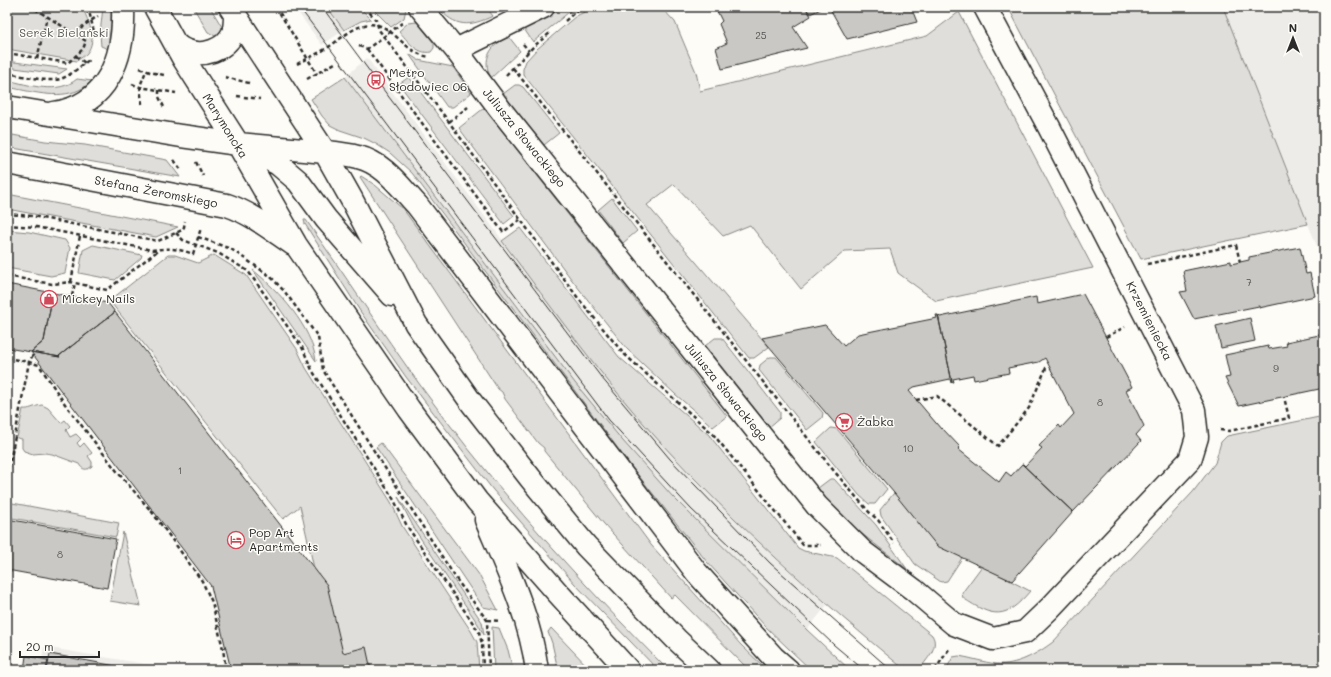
<svg xmlns="http://www.w3.org/2000/svg" width="1331" height="677" font-family="Mali,sans-serif">
<rect width="100%" height="100%" fill="#fdfcf7"/>
<filter id="ink" filterUnits="userSpaceOnUse"><feTurbulence type="fractalNoise" baseFrequency=".025" numOctaves="2"/><feDisplacementMap in="SourceGraphic" scale="8" xChannelSelector="R" yChannelSelector="G"/><feConvolveMatrix kernelMatrix="1 2 1 2 8 2 1 2 1" color-interpolation-filters="sRGB"/></filter>
<g filter="url(#ink)">
<path fill="#edece8" d="M294,7H327L344,30L322,45Z
M1223,7H1324V263L1308,224Z
M367,58L599,370L660,442L698,483L782,564L827,605L807,630L673,497L622,440L575,383L345,77Z
M44,647L157,666V670H40Z"/>
<path fill="#dfdeda" stroke="#858482" d="M7,7H82C88,20 98,39 87,53C85,56 80,58 77,61L7,49Z
M103,7H111V24L108,49L101,46L100,34Z
M193,7H210L222,27V32L219,35L215,36L208,32Z
M327,7H359L371,19L361,21L344,30Z
M371,7H404L406,9L404,18L391,27Z
M437,7H486L493,16C469,27 456,28 437,7Z
M565,7H575L533,42L524,29Z
M595,7H661L675,22L696,72L700,91L927,36L959,12L1093,268L936,301L898,273L890,249L845,251L801,289L750,225L723,236L674,184L647,205L769,347L754,358H749L523,74V69L526,61L537,49L576,16Z
M1008,7H1223L1308,224L1141,259Z
M417,22L434,43V48L431,52C417,55 407,40 399,31L408,23Z
M509,37L520,51L491,78C481,59 491,44 509,37Z
M409,54L418,60L453,67L471,93L453,107H447Z
M7,61L67,69L59,74L7,67Z
M345,77L575,383L622,440L673,497L807,630L850,670H811L766,627L707,562L631,466L412,173L390,153L376,144L364,138L340,130L330,125L322,116L311,99Z
M409,77L514,216L504,224L399,84Z
M77,79L92,81C88,84 84,88 79,90C57,100 30,91 7,87V80C29,85 58,95 77,79Z
M515,85H519L523,87L559,133L544,145L503,94Z
M484,108L727,416L713,427L675,394L627,349L572,280L459,128Z
M7,134L45,141L85,145L167,160L180,177L7,147Z
M361,176L375,185L403,209L651,545L741,645L767,670H749L675,595L671,598L604,524L544,451V448L538,443L505,399L502,392L498,389L360,177Z
M7,194L178,227L156,237L7,209Z
M612,198L637,231L623,243L598,210Z
M304,220H306C352,285 395,353 443,416C512,507 588,590 668,670H658L575,584L493,490L406,377L360,311L305,224Z
M520,228L619,357L709,435L798,548L804,551L837,558L932,635C940,647 926,660 919,670H905C819,599 736,525 661,443C603,380 553,309 502,241Z
M7,230L29,232L65,240L70,248L65,273L51,276L7,268Z
M93,245L142,255L141,258L115,280L79,273L83,250Z
M168,255H175L198,263L214,255L246,275L297,349L306,368L391,502L402,526L471,631L477,642L479,670H337L300,506L283,519L112,304L113,298Z
M253,270C279,291 312,327 316,361Z
M715,338H722L780,412V418L769,427L705,346Z
M770,357H776L823,413L822,418L807,430L759,370L760,365Z
M42,405L48,408L61,423L65,420L70,426L66,430L70,437L76,434L81,439L77,443L80,447L84,443L92,453L88,456L92,462V466C87,471 82,470 79,464L52,454L45,453L33,454L24,451L22,448V439L17,438L23,409C29,410 34,406 42,405Z
M1324,416V670H948V666L953,657L959,656C971,658 983,662 996,664C1016,666 1037,654 1053,642L1193,492L1215,463L1221,442L1227,436Z
M831,428L837,429L887,489L875,504H869L859,495L816,442Z
M381,443L480,576L498,610L483,607L376,447Z
M830,479H834L876,525L907,569C876,544 840,521 818,488Z
M894,493L962,558L947,581L941,582L915,564L881,516L880,510Z
M398,497L482,622L484,635L478,624L415,530Z
M7,502L119,523L116,537L7,517Z
M123,532L141,606L110,601Z
M982,566L1030,591C1006,620 993,618 963,598L962,593Z
M492,627L499,628L508,650L513,670H494Z
M551,628L591,670H558L552,643L548,632Z"/>
<path fill="#c9c8c4" stroke="#2b2b2b" d="M715,7H805L811,16L793,27L807,48L722,69L716,48L727,43L719,24L722,21Z
M805,7H825L810,14Z
M829,7H911L917,22L847,39Z
M1300,247L1306,274L1310,273L1315,296L1259,308V306L1194,319L1180,292L1187,291L1183,271L1231,261V264L1249,260V257Z
M7,284L53,293L44,341L31,352L7,348Z
M53,293L108,303L115,312L59,356L60,357L31,352L44,341Z
M1083,294L1132,387L1126,390L1144,426L1136,435L1141,441L1073,512L1022,464H1023L1025,466L1042,448L1039,446L1059,425L1061,428L1074,414L1045,358L1039,362L1008,368L1009,373L974,380L973,375L953,379L954,382H952L938,315L940,317L1036,297L1037,304Z
M115,312L327,585L343,653L366,647L371,670H231L211,586L31,352L60,357L59,356Z
M936,315H938L952,382L951,383L950,379L914,387L909,391L941,429L942,428L960,447L958,449L999,482L1006,472L1011,476L1022,464L1073,512L1012,581L937,546L894,493L762,338L825,325L844,346L858,334L937,318Z
M1250,318L1255,341L1221,348L1216,326Z
M1324,334V388L1239,406L1225,378L1230,377L1225,355L1268,346L1269,349L1287,346L1286,342Z
M7,519L116,539L107,588L7,570Z
M50,654L138,670H47Z
M26,656L48,660L46,670H24Z"/>
<g fill="none" stroke-linecap="round" stroke-linejoin="round">
<g stroke="#2b2b2b" stroke-width="25">
<path id="minor" d="M420,7L456,50L500,109L817,506L863,552L914,590L954,624L993,639L1025,632L1050,608L1190,460L1197,437L1194,410L1049,127L985,7
M456,50L543,7"/>
</g>
<g stroke="#2b2b2b" stroke-width="25">
<path id="major" d="M155,7L183,58L238,144L296,245L409,409L477,501L557,592L628,670
M230,7L325,152L352,200L416,324L471,402L531,479L586,546L676,639L709,670
M175,43C178,46 182,49 185,50C203,58 225,50 233,33C235,27 235,21 235,14
M7,107L181,136L238,144L325,152
M54,113C108,105 125,57 123,7
M250,150L278,164L298,181L326,219L392,295
M7,163L227,205C251,213 272,230 293,244
M486,520C507,569 530,617 537,670"/>
</g>
<g stroke="#2b2b2b" stroke-width="25">
<path id="highway" d="M325,152C336,153 347,154 358,157C384,163 400,187 417,205L697,573L773,657L788,670"/>
</g>
<path stroke="#2b2b2b" stroke-width="2.5" stroke-dasharray="4 3" stroke-linecap="butt" d="M79,7L90,14
M88,7L95,36
M276,7L317,74
M365,7L376,20L379,30L449,122L578,298L623,353L713,434L803,545H821
M565,21L575,12L586,7
M77,35L83,26L98,16
M523,44L529,51
M359,46L367,49L402,23
M367,49L503,232L521,219
M7,53L68,63L83,49L86,41L32,7
M76,56L85,63
M37,59L47,17
M297,64C307,59 317,54 327,48C348,34 367,12 392,33C404,43 414,55 430,57
M140,68L150,72L164,75
M513,68L834,471L869,512L878,520L894,543
M7,73C22,75 49,84 63,78C73,74 80,66 89,60
M506,75L534,46L550,33
M225,77L249,83
M307,79L335,63
M132,84L140,87L176,93
M159,90V97L165,109
M237,96L260,99
M142,104L140,86L146,71
M449,122L468,107
M174,160L182,171
M196,162L203,176
M7,214L32,216L158,241L182,230L184,227L185,221
M7,225L36,227L152,250C168,248 177,248 193,254L201,228
M176,233L183,240L218,253L248,271L302,347L312,370L394,500L407,526L479,632L482,644L483,670
M198,237L231,249L270,276L285,292L318,337L323,370L376,454L459,583L487,620L489,670
M1147,264L1236,245L1240,262
M7,276L52,284L71,282L75,283
M71,282L80,236
M72,296L75,283L107,290L160,249
M1106,337L1125,327
M33,355L29,362L39,365L65,404L120,475L152,512L202,581L212,602L223,649L226,670
M7,358L29,362L9,468
M916,400L937,396L998,446L1029,408L1046,368L1049,367
M1220,430L1229,431L1289,418L1284,397
M487,620L501,621
M935,670L949,649"/>
<use href="#minor" stroke="#fdfcf7" stroke-width="22"/>
<use href="#major" stroke="#fdfcf7" stroke-width="22"/>
<use href="#highway" stroke="#fdfcf7" stroke-width="22"/>
<path stroke="#2b2b2b" stroke-width="1" d="M299,7L609,420L691,509L834,645L864,670
M322,7L376,80L601,377L670,459L770,563L891,670"/>
</g>
</g>
<defs>
<g id="bus-ring" transform="scale(0.9)"><circle r="9.5" fill="#fdfcf7" stroke="#d1495b" stroke-width="1.5"/><path d="M-5-6H5V4H4V6H2V4H-2V6H-4V4H-5ZM-3.5-4V0h7V-4ZM-3.5 1.2v1.5H-2V1.2ZM2 1.2v1.5H3.5V1.2Z" fill="#d1495b"/></g>
<g id="shop-ring" transform="scale(0.9)"><circle r="9.5" fill="#fdfcf7" stroke="#d1495b" stroke-width="1.5"/><path d="M-5-2.5h2.3a2.7 3.5 0 0 1 5.4 0H5L5.5 6h-11ZM-1.5-2.5h3a1.5 2.3 0 0 0-3 0Z" fill="#d1495b"/></g>
<g id="supermarket-ring" transform="scale(0.9)"><circle r="9.5" fill="#fdfcf7" stroke="#d1495b" stroke-width="1.5"/><path d="M-6-5.5h2.5l.6 2H6L4.5 2H-2.5L-4.4-4H-6ZM-1.5 3.2a1.3 1.3 0 1 0 .1 0ZM3 3.2a1.3 1.3 0 1 0 .1 0Z" fill="#d1495b"/></g>
<g id="hotel-ring" transform="scale(0.9)"><circle r="9.5" fill="#fdfcf7" stroke="#d1495b" stroke-width="1.5"/><path d="M-6-4.5h1.5V1H6V5H4.5V3h-9V5H-6ZM-4 0a1.8 1.8 0 1 1 3.6 0ZM.5 0V-2.5h3Q6-2.5 6 0Z" fill="#d1495b"/></g>
</defs>
<g fill-rule="evenodd">
<use href="#bus-ring" x="376" y="80"/>
<use href="#shop-ring" x="49" y="299"/>
<use href="#supermarket-ring" x="844" y="422"/>
<use href="#hotel-ring" x="236" y="540"/>
</g>
<g text-anchor="middle" stroke-width="3" stroke-linejoin="round" paint-order="stroke">
<g font-size="10" fill="#525251">
<text x="761" y="39">25</text>
<text x="1249" y="286">7</text>
<text x="1276" y="372">9</text>
<text x="1100" y="406">8</text>
<text x="908" y="452">10</text>
<text x="180" y="474">1</text>
<text x="60" y="558">8</text>
</g>
<g font-size="12" fill="#585857" stroke="#fdfcf7">
<text x="64" y="37">Serek Bielański</text>
</g>
<g font-size="12" fill="#2b2b2b" stroke="#fdfcf7" text-anchor="start">
<text x="389" y="77">Metro<tspan x="389" dy="14">Słodowiec 06</tspan></text>
<text x="62" y="303">Mickey Nails</text>
<text x="857" y="426">Żabka</text>
<text x="249" y="537">Pop Art<tspan x="249" dy="14">Apartments</tspan></text>
</g>
<g font-size="12" fill="#2b2b2b" stroke="#fdfcf7">
<text transform="translate(225 126) rotate(58)" y="4">Marymoncka</text>
<text transform="translate(524 138) rotate(51)" y="4">Juliusza Słowackiego</text>
<text transform="translate(156 192) rotate(11)" y="4">Stefana Żeromskiego</text>
<text transform="translate(1149 321) rotate(63)" y="4">Krzemieniecka</text>
<text transform="translate(726 392) rotate(51)" y="4">Juliusza Słowackiego</text>
</g>
</g>
<rect width="1331" height="677" fill="none" stroke="#fdfcf7" stroke-width="24"/>
<rect x="12" y="12" width="1307" height="653" fill="none" stroke="#2b2b2b" stroke-width="1.5" filter="url(#ink)"/>
<g transform="translate(1293 38)" stroke="#fdfcf7" stroke-width="3" paint-order="stroke">
<path d="M0-3L7 15L0 10L-7 15Z" fill="#2b2b2b"/>
<text y="-6" font-size="11" font-weight="bold" text-anchor="middle" fill="#2b2b2b">N</text>
</g>
<path d="M20 651v6h79v-6" fill="none" stroke="#2b2b2b" stroke-width="2"/>
<text x="26" y="651" font-size="12" fill="#2b2b2b" stroke="#fdfcf7" stroke-width="3" paint-order="stroke">20 m</text>
</svg>
